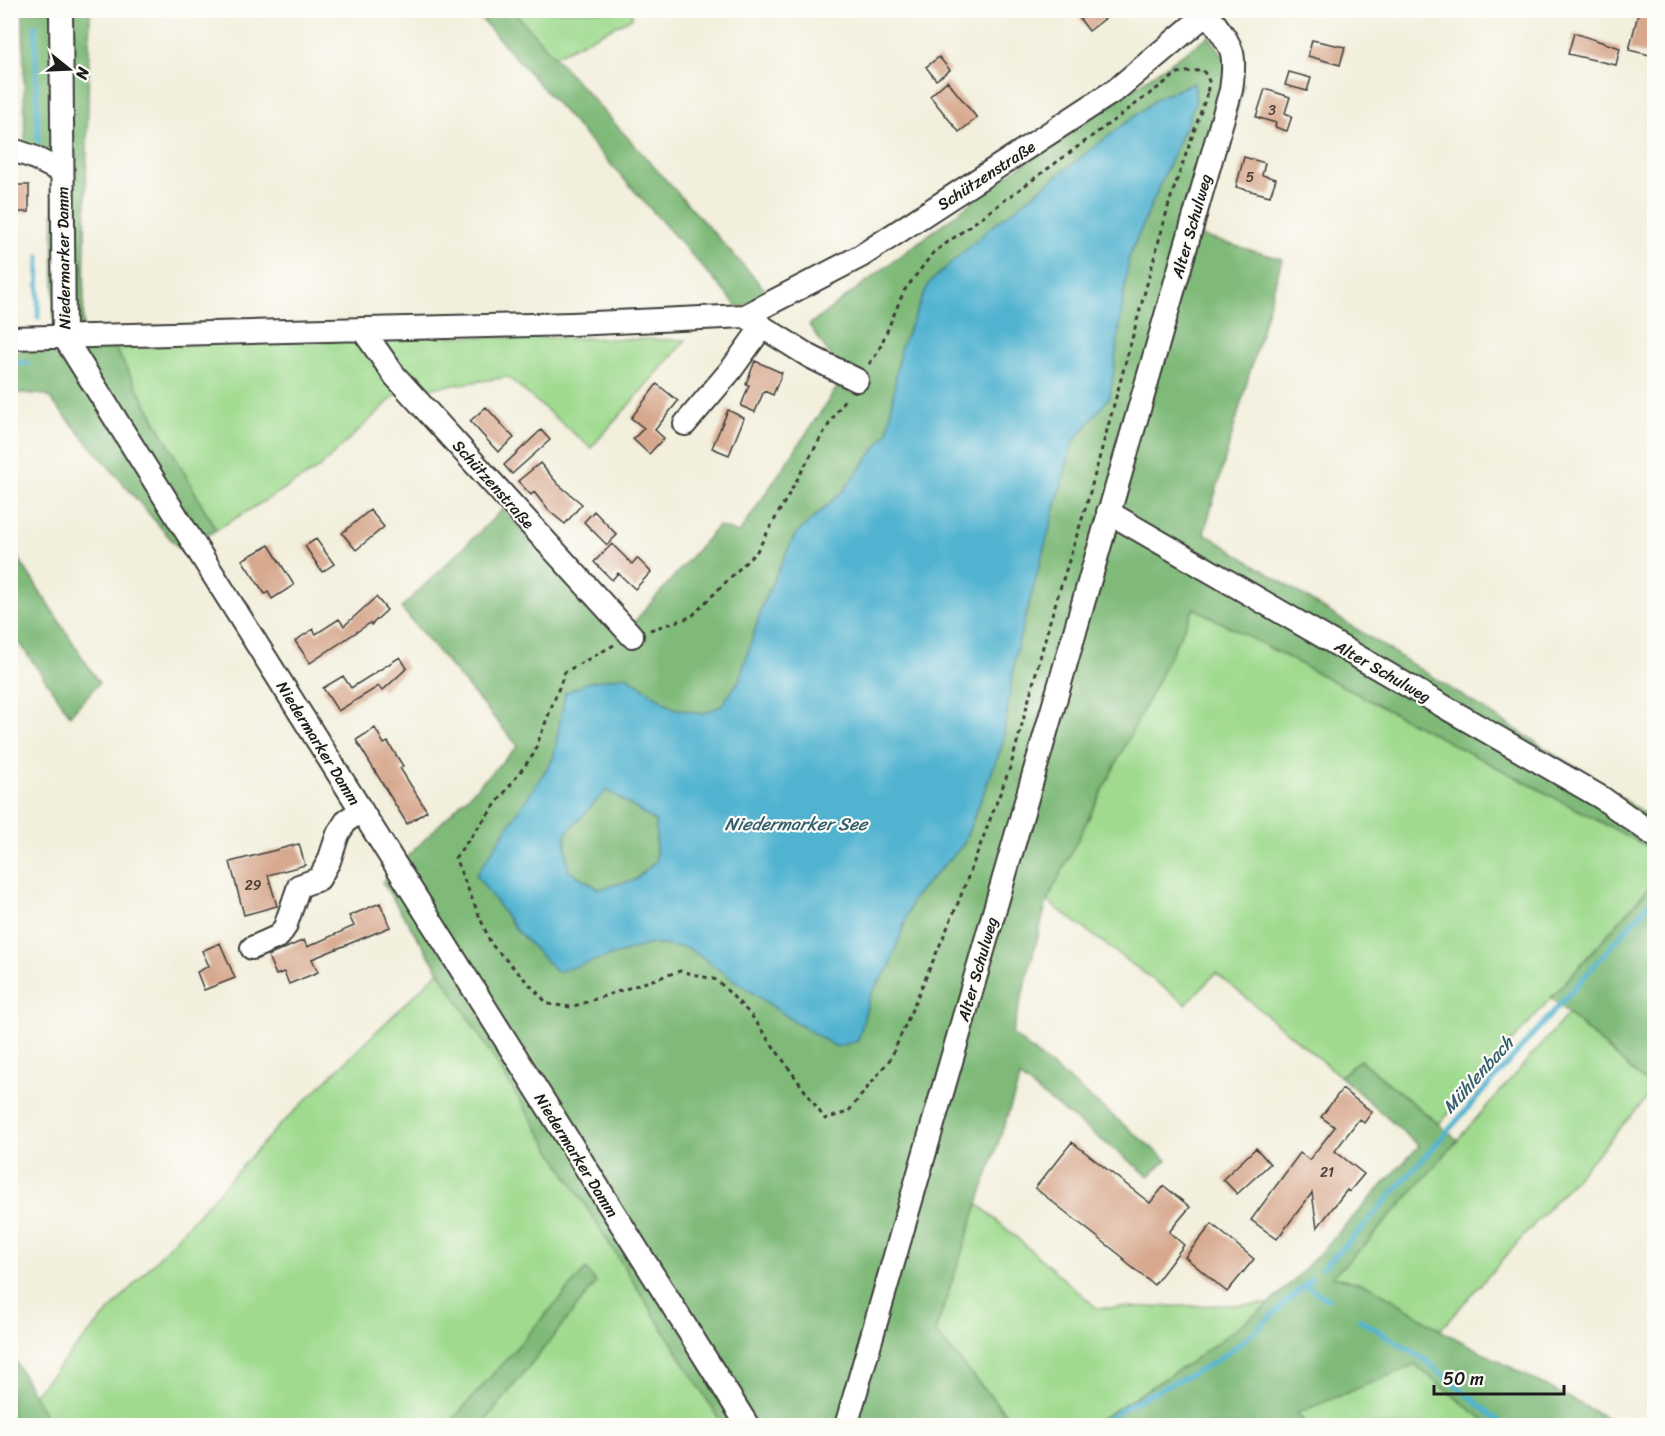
<svg xmlns="http://www.w3.org/2000/svg" width="1665" height="1436" font-family="Sriracha,sans-serif">
<rect width="100%" height="100%" fill="#fdfcf7"/>
<filter id="ink" filterUnits="userSpaceOnUse"><feTurbulence type="fractalNoise" baseFrequency=".0167" numOctaves="2"/><feDisplacementMap in="SourceGraphic" scale="12" xChannelSelector="R" yChannelSelector="G"/><feConvolveMatrix kernelMatrix="1 2 1 2 8 2 1 2 1" color-interpolation-filters="sRGB"/></filter>
<filter id="wash" filterUnits="userSpaceOnUse"><feTurbulence type="fractalNoise" baseFrequency=".008" numOctaves="4" result="noise"/><feDisplacementMap in="SourceGraphic" scale="24" xChannelSelector="R" yChannelSelector="G"/><feGaussianBlur stdDeviation="1.35" result="paint"/><feColorMatrix in="noise" values="0 0 0 0 0 0 0 0 0 0 0 0 0 0 0 0 0 1.4 0 .05"/><feComposite in="paint" operator="in"/></filter>
<g filter="url(#wash)">
<rect width="100%" height="100%" fill="#f2efdc"/>
<path fill="#9fda8e" stroke="#5e7b55" stroke-width="1.5" d="M513,11H632V18L553,57Z
M376,335L686,340L591,448L508,377L418,390Z
M361,340L398,393L318,469L216,530L114,346Z
M1194,608L1654,850V882L1439,1124L1360,1060L1340,1076L1216,973L1186,1004L1047,901Z
M439,971L723,1425H482L596,1283L586,1269L448,1425H50L32,1396L273,1132Z
M1568,1014L1654,1090L1440,1330L1402,1305L1332,1276L1365,1245Z
M978,1204L1097,1308L1269,1304L1188,1364L1091,1425H1016L935,1332Z
M1415,1365L1490,1425H1306L1297,1413Z"/>
<path fill="#7fba79" stroke="#4e6b4a" stroke-width="1.5" fill-rule="evenodd" d="M23,11H90L83,329L54,318L53,159L25,149Z
M474,11H513L769,294L739,308Z
M1209,36L1244,85L1201,236L1282,259L1204,533L1604,785L1654,821V850L1194,608L1047,901L1012,1034L1167,1160L1149,1176L1020,1078L935,1332L1016,1426L723,1425L439,971L382,882L518,746L401,608L503,509L621,637L718,526L739,533L845,376L809,325L1009,174ZM1194,83L1196,101L1129,257L1110,397L1073,442L1016,652L1002,746L963,845L913,898L890,966L870,995L858,1041L795,1022L688,948L650,944L557,971L517,931L533,791L553,759L626,676L673,708L702,714L721,707L739,681L764,601L795,535L845,489L888,432L900,349Z
M114,346L216,530L181,551L47,395L11,392L10,350Z
M10,545L99,683L70,715L11,631Z
M607,789L656,822V861L635,880L599,889L568,870L565,833Z
M1654,882V1090L1551,998Z
M1360,1060L1458,1140L1365,1245L1333,1276L1370,1286L1402,1305L1440,1330L1620,1425H1490L1415,1365L1297,1413L1306,1425H1091L1188,1364L1269,1304L1299,1275L1419,1146L1340,1076Z
M586,1269L596,1283L482,1425H448Z
M10,1351L50,1425H11Z"/>
<path fill="#51b3d0" stroke="#366876" stroke-width="1.5" fill-rule="evenodd" d="M1194,83L1196,101L1129,257L1110,397L1073,442L1016,652L1002,746L963,845L913,898L890,966L870,995L858,1041L836,1047L795,1022L688,948L650,944L557,972L517,931L476,875L553,759L565,693L589,682L626,676L673,708L702,714L721,706L739,681L764,601L795,535L845,489L888,432L900,349L929,283L990,228L1159,97ZM607,790L656,822V861L635,880L599,889L568,870L565,834Z"/>
<g fill="none" stroke-linecap="round" stroke-linejoin="round">
<path stroke="#51b3d0" stroke-width="5" d="M35,26L38,141
M38,318L39,256
M10,363H28
M1322,1268L1353,1238L1654,898
M1304,1285L1328,1299
M1359,1319L1424,1359L1505,1426
M1100,1426C1134,1395 1180,1384 1217,1360C1252,1338 1281,1306 1312,1278"/>
</g>
<g id="blocks">
<path fill="#d7a88e" d="M1073,10H1099L1106,18L1089,31Z
M1639,10H1654V56L1629,50Z
M1574,33L1620,48L1616,65L1568,54Z
M1312,40L1345,47L1340,65L1308,56Z
M939,57L950,70L936,80L926,67Z
M1289,72L1311,78L1307,91L1285,85Z
M947,81L977,118L959,132L930,96Z
M1265,89L1290,97L1285,113L1292,116L1287,131L1275,127L1276,123L1256,117Z
M1244,157L1265,163L1262,175L1276,179L1270,196L1236,187Z
M10,185H29V212H10Z
M755,361L782,373L773,395L764,391L755,412L741,406L749,385L746,384Z
M657,384L678,401L655,430L664,438L649,454L633,439L644,428L631,418Z
M486,407L514,438L498,452L470,421Z
M728,410L744,418L729,455L712,448Z
M541,430L550,440L512,474L504,465Z
M540,463L558,484L582,504L565,524L549,511L534,492L531,495L518,481Z
M370,510L384,527L356,550L342,533Z
M594,511L617,535L607,545L584,522Z
M316,539L334,564L322,572L305,546Z
M612,544L632,564L637,558L651,572L635,589L618,573L612,580L594,562Z
M269,545L294,585L272,599L268,592L265,594L242,560Z
M376,597L387,610L371,625L370,623L310,663L295,641L313,629L316,634L339,619L344,626Z
M400,657L407,668L382,691L379,686L338,711L323,688L343,676L351,688Z
M375,728L384,744L388,742L403,766L400,768L427,811L407,824L356,740Z
M299,844L305,865L268,875L277,906L244,915L230,862Z
M380,903L390,927L312,959L318,972L289,984L284,972L276,975L268,956L304,940L307,947L354,926L349,916Z
M220,943L235,978L204,990L197,972L209,966L202,951Z
M1342,1089L1372,1112L1364,1123L1359,1119L1335,1151L1364,1174L1349,1192L1347,1190L1317,1228L1312,1193L1277,1239L1251,1220L1300,1153L1309,1160L1335,1127L1321,1117Z
M1072,1142L1150,1203L1164,1186L1190,1207L1169,1232L1184,1245L1154,1285L1123,1260L1125,1259L1035,1188Z
M1256,1148L1270,1164L1237,1194L1223,1179Z
M1212,1224L1254,1259L1227,1292L1185,1257Z"/>
</g>
</g>
<g filter="url(#ink)">
<use href="#blocks" fill-opacity="0" stroke="#3c3c39" stroke-width="1.5"/>
<g fill="none" stroke-linecap="round" stroke-linejoin="round">
<g stroke="#3c3c39" stroke-width="26">
<path id="minor" d="M61,10L64,337L748,1426
M10,149L33,157L62,172
M745,316L809,356L857,380
M362,329L395,376L632,636
M10,338L572,324L745,316L861,256L1117,89L1211,10
M685,424L731,370L762,327
M1108,512L1602,798L1654,835
M252,948L279,936L285,927L299,886L319,879L329,861L338,834L347,820L362,811
M846,1426L1231,90C1237,48 1232,48 1208,14"/>
</g>
<path stroke="#3c3c39" stroke-width="3" stroke-dasharray="4.5 4.5" stroke-linecap="butt" d="M869,364L878,352L904,291L933,253L1178,73L1203,70L1209,81L1207,94
M650,630L691,617L757,551L821,437L846,397
M614,645L565,672L533,755L455,858L491,944L548,1004L571,1007L680,971L717,980L751,1015L825,1119L848,1112L891,1058L958,903L1011,765L1050,621L1087,503L1170,200L1207,94H1209"/>
<use href="#minor" stroke="#fff" stroke-width="22"/>
</g>
</g>
<g text-anchor="middle" stroke-width="4.5" stroke-linejoin="round" paint-order="stroke">
<g font-size="14" fill="#4b3f38">
<text x="1272" y="115">3</text>
<text x="1250" y="182">5</text>
<text x="253" y="890">29</text>
<text x="1327" y="1177">21</text>
</g>
<g font-size="16" fill="#1c1c1c" stroke="#fdfcf7">
<text transform="translate(986 175) rotate(-33)" y="6">Schützenstraße</text>
<text transform="translate(1191 226) rotate(-74)" y="6">Alter Schulweg</text>
<text transform="translate(63 258) rotate(-91)" y="6">Niedermarker Damm</text>
<text transform="translate(494 484) rotate(48)" y="6">Schützenstraße</text>
<text transform="translate(1383 671) rotate(30)" y="6">Alter Schulweg</text>
<text transform="translate(319 743) rotate(58)" y="6">Niedermarker Damm</text>
<text transform="translate(977 969) rotate(-74)" y="6">Alter Schulweg</text>
<text transform="translate(577 1155) rotate(58)" y="6">Niedermarker Damm</text>
</g>
<g font-size="18" font-style="italic" fill="#34606d" stroke="#fdfcf7">
<text x="796" y="830">Niedermarker See</text>
<text transform="translate(1478 1075) rotate(-48)" y="6">Mühlenbach</text>
</g>
</g>
<rect width="1665" height="1436" fill="none" stroke="#fdfcf7" stroke-width="36"/>
<g transform="translate(69 69) rotate(108)" stroke="#fdfcf7" stroke-width="4.5" paint-order="stroke">
<path d="M0-4.5L10 22L0 15L-10 22Z" fill="#1c1c1c"/>
<text y="-9" font-size="16" font-weight="bold" text-anchor="middle" fill="#1c1c1c">N</text>
</g>
<path d="M1434 1385v9h130v-9" fill="none" stroke="#1c1c1c" stroke-width="3"/>
<text x="1443" y="1385" font-size="18" fill="#1c1c1c" stroke="#fdfcf7" stroke-width="4.5" paint-order="stroke">50 m</text>
</svg>
